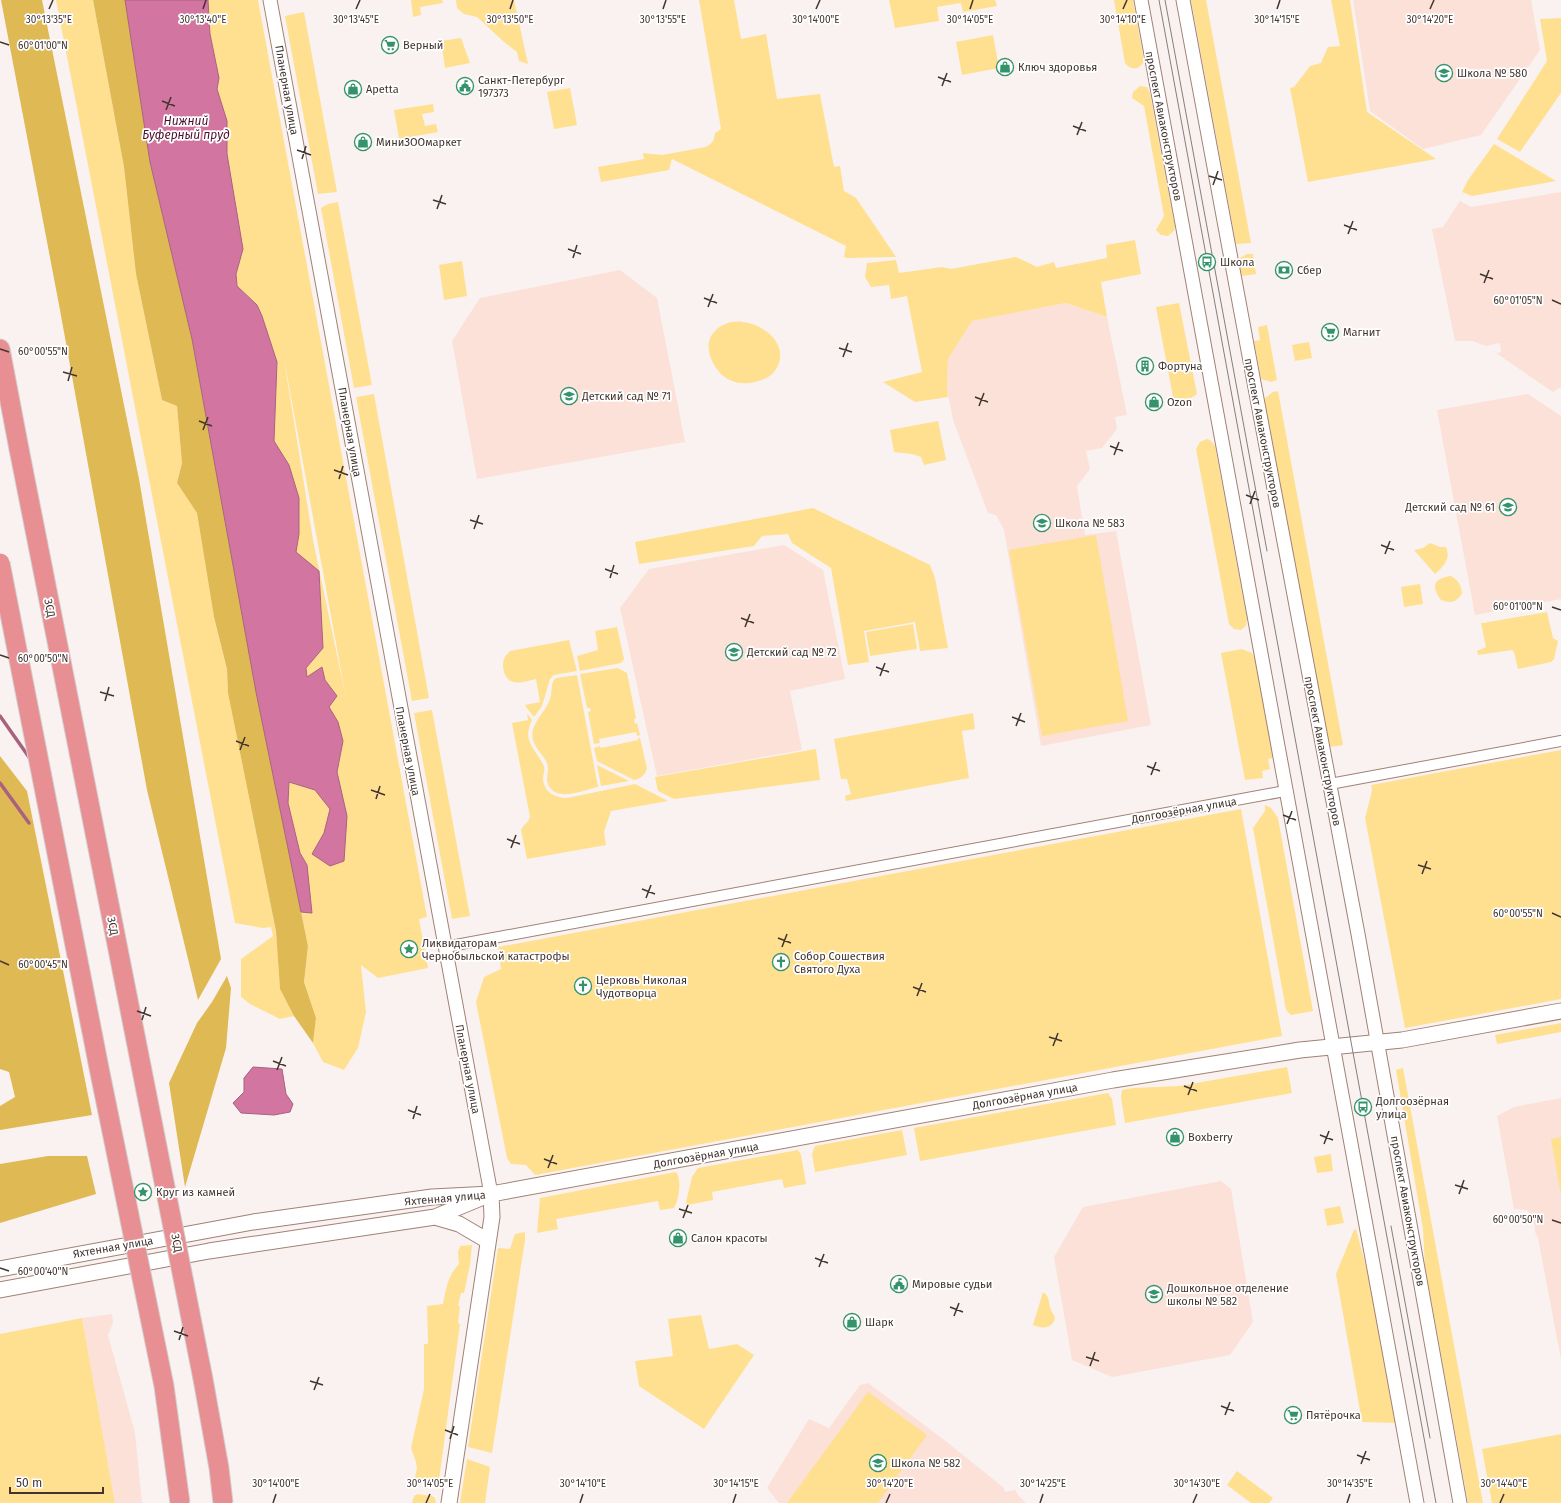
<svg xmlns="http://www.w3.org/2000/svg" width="1561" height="1503" font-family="'Fira Sans',sans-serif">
<rect width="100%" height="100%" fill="#faf2f0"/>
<path fill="#fbe1d7" d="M1353,0H1531L1540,50L1481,135L1423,149L1370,111Z
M1561,192V387L1553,392L1496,353L1501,352L1500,343L1486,346L1472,341H1455L1432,229L1443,227L1460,201L1471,207Z
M620,270L657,298L685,442L477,479L452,341L480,298Z
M1066,303L1107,317L1127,415L1115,417L1117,429L1102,448L1086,451L1090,469L1077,486L1085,535L1116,531L1151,725L1041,746L1004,530L996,515L988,513L953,420L947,388L948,359L972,321Z
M1528,394L1561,416V599L1475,615L1437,410Z
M784,545L823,570L845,679L790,691L802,750L657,776L620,608L649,569Z
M1561,1098V1359L1538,1238L1535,1232L1534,1220L1527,1210L1514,1209L1497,1116L1514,1107Z
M1221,1181L1231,1189L1253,1322L1230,1355L1112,1377L1072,1360L1054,1257L1083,1207Z
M112,1314L113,1323L108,1335L135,1433L142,1503H115L82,1318Z
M868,1383L943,1439L1004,1488L1005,1492L1015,1490L1018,1495L1026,1503H779L767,1488L809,1419L829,1428L860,1385Z"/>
<path fill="#fee090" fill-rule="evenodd" d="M56,0H93L124,167L136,274L162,400L177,406L182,463L177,483L197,513L214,617L227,669L228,693L276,931L280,989L294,1016L280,1019L250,1004L241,997V959L273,936L271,927L263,928L235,923Z
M208,0H258L427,917L419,919L428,968L378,978L361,965L366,1012L358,1048L344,1070L323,1062L313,1043L316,1018L304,982L308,946L301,912H312L307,865L300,853L288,803L289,782L315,790L330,809L324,833L312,854L347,816L337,772L343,741L338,722L329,707L337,696L325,680L322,667L307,677L306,669L323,648L296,552L299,534L289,465L274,441L277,362L262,316L257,305L237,286L236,274L243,249L227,154V121L217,89L219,78L210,34ZM283,353L346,698L313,540Z
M411,0H442L443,3L420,7L421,15L413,17Z
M456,0H514L528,64L519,61L517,52L504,42L477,17L464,14L457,8Z
M699,0H734L741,39L766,34L777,99L820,94L834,167L840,166L844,191L856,198L896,257L847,258L844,257L846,246L672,159L669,170L601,182L598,167L644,159L643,153L662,155L706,147C713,143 714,140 715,133L721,129Z
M889,0H995L997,6L963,12L961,3L937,7L939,21L895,28Z
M1114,0H1133L1144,61C1140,70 1131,71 1125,63Z
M1191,0H1206L1251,243L1236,244Z
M1331,0H1350L1367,112L1436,159L1308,182L1290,88L1294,87L1310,66L1321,63L1328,47L1340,46Z
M304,12L337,192L318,194L285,16Z
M1561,18V93L1520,152L1497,139L1547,61L1540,19Z
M993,35L999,68L962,75L956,42Z
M461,38L470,63L445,68L441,41Z
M1140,86L1147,87L1150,93L1175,227L1174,231L1168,236L1161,235L1156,230L1164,216L1144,106L1132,98L1133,92Z
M570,88L577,125L554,129L547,92Z
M433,104L434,112L422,114L425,126L436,124L438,132L399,139L394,110Z
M1494,144L1556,181L1472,196L1462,192L1468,180Z
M338,202L372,385L354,388L321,208L328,204Z
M1135,240L1141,274L1101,282L1107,317L1066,303L972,321L948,359L947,388L948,397L915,402L883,382L922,372L907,296L891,299L889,285L871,287L865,277L867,263L896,260L899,273L942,267L951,269L1016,257L1037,267L1054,262L1056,268L1107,258L1106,245Z
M1247,254H1253L1256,274L1242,276L1238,259Z
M462,261L467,296L444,300L439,265Z
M1179,303L1197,394C1189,401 1182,401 1173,397L1156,307Z
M731,322C735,322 739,321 743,322C762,324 786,341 779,363C777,368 774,374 768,377C757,383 742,386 730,380C714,373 700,345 715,331C719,326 725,324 731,322Z
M1267,325L1277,380L1271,382L1261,379L1254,341L1260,340L1258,327Z
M1309,342L1312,358L1295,361L1292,345Z
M1278,391L1343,745L1329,747L1264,399L1273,392Z
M374,394L429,698L412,701L356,397Z
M938,421L946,460L924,465L921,457L912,454L894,452L890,430Z
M1207,439L1210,440L1215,446L1247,619L1246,626L1241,630L1234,629L1229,624L1196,449L1200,442Z
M813,508L930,565L935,578L948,648L920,651L915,622L864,631L869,662L848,665L831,568L792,543L788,534L762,536L754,546L639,564L635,542Z
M1096,535L1128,721L1042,736L1009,550Z
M1430,543L1440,547H1446C1451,559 1444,566 1435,574L1414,550L1423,548Z
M1451,576C1458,580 1461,585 1462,593C1457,602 1451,604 1441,600C1431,587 1433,578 1451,576Z
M1420,584L1423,604L1404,607L1401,587Z
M1547,612L1553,638L1558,641L1554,659L1551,662L1518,669L1514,652L1512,650L1478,655L1477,651L1486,647L1481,623H1483Z
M913,624L917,649L870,656L866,632Z
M617,627L624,659L621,663L580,671L577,656L598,650L595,631Z
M569,640L577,671L554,675L550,679L542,706L534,717L526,707L525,705L540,702L536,679C530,680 521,684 514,682C505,681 501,667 504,659C505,656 508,653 510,651Z
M1242,649L1252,653L1255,659L1273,758L1268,759L1270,769L1262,771L1263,778L1245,780L1221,653Z
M618,668L627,673L636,718L634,719L635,724L637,723L640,735L637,736L636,732L599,739L600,743L594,744L588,712L591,711L590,708H587L580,674Z
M577,675L598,787C585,790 555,803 548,784C545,777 550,771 547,763C544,756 537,750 534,743C527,726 545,714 550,699C552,693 551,687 553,681L556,678Z
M432,710L470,916L452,919L414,713Z
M527,713L532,720C522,741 534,747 543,764C546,770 543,773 543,779C544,792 555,798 567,798L635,784L668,801L611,811L604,832L606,845L527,859L521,830C524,824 528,823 530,817L512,723L528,720Z
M973,713L975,729L962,731L969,778L846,801L845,796L851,794L847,779H841L834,739Z
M638,738H640L647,768C645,776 641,778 634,780L597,761L594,748L600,746L601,748L638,740Z
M816,749L820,780L674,799L658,791L655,777Z
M1561,750V999L1405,1028L1365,818L1372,791L1371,785Z
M597,765L629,781L601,786Z
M1265,805L1271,808L1278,818L1313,1011L1291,1015L1286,1010L1253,828L1265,811Z
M1241,809L1282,1036L535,1175L526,1165L511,1164L507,1158L476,1002L484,977L501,969L498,947Z
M1561,1023V1032L1497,1044L1495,1035Z
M1287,1067L1292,1093L1125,1123L1121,1098L1122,1090L1133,1088L1179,1086Z
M1403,1068L1483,1503H1468L1425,1266L1423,1229L1396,1070Z
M1108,1093L1112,1099L1116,1125L920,1161L914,1128Z
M902,1130L907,1155L815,1172L812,1154L815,1146Z
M1561,1137V1195L1551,1139Z
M798,1150L801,1155L806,1184L784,1188L782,1179L712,1192L713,1200L688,1205L686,1202L692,1177L698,1168Z
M1331,1154L1333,1171L1317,1173L1314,1157Z
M676,1172C682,1179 679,1200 674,1208L660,1210L658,1201L556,1219L558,1229L537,1233L540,1198Z
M1340,1206L1344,1223L1327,1226L1324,1209Z
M1356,1229L1368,1274L1396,1423L1362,1422L1336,1274L1354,1230Z
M525,1232V1240L492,1453L468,1447L498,1248L510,1249L515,1234Z
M472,1245L470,1265L464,1293H461L458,1306H460L458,1323L460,1324L439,1480L435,1483L418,1481L415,1477L417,1468L416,1462L411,1448L424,1389V1344H427L428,1342L427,1306L443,1304C446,1289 448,1275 459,1264L458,1252L460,1246Z
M1043,1292C1050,1297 1048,1300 1050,1307C1051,1311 1053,1314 1055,1317C1053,1329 1043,1329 1033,1325Z
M701,1315L709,1349L737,1344L754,1355L704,1429L639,1386L635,1361L673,1356L668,1319Z
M82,1318L115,1503H0V1334Z
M868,1392L927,1435L878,1503H787Z
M1561,1434V1503H1492L1482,1449Z
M467,1459L490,1467L485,1503H460Z
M1237,1471L1273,1498L1269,1503H1251L1227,1485Z
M417,1494L432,1496L435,1498L436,1503H412L414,1496Z"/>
<path fill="#dfb953" d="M1,0H42L139,479L221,959L198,1000L147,790L60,310Z
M93,0H125L150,162L192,339L256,692L308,946L304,982L316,1018L313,1043L294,1016L280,989L276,931L228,693L227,669L214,617L197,513L177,483L182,463L177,406L162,400L136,274L124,167Z
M0,756L27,791L92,1115L0,1130V1106L15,1097L9,1072L0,1069Z
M227,976L231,988L226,1048L185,1187L169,1083L197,1023L212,1002Z
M48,1156H87L96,1194L0,1223V1164Z"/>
<path fill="#d375a1" stroke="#a8627f" d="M125,0H208L210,34L219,78L217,89L227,121V154L243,249L236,274L237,286L257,305L262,316L277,362L274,441L289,465L299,498V534L296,552L319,571L323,648L306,668L307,677L322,667L325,680L337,696L329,707L338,722L343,741L337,772L347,816L344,861L330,866L312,854L324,833L330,809L315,790L289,782L288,803L300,853L307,865L312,913L301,912L256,692L192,339L150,162Z
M253,1067L282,1069L286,1094L293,1104L290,1112L274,1115L241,1113L233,1103L244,1092V1078Z"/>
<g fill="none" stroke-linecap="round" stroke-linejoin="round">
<path stroke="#a8627f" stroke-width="3.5" d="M0,716L31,760
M0,783L29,823"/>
<g stroke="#a18175" stroke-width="12">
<path id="minor" d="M1330,784L1561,741
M445,947L1285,791"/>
</g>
<g stroke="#a18175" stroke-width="15">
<path id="tertiary" d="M270,0L491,1194
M1141,0L1417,1503
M1183,0L1255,388L1358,934L1460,1503"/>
</g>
<g stroke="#a18175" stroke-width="17">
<path id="secondary" d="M435,1217L459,1224L488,1241
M0,1269L253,1222L432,1197L491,1194L1113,1080L1300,1050L1402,1040L1561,1011
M0,1290L209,1251L435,1217L481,1198
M449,1503L492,1217L491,1194"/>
</g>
<g stroke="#d2cecd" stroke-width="21">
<path id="motorway" d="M0,349L19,449"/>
</g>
<use href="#minor" stroke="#fff" stroke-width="10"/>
<use href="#tertiary" stroke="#fff" stroke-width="13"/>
<use href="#secondary" stroke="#fff" stroke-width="15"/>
<use href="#motorway" stroke="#e88f94" stroke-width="19"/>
<path stroke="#897d79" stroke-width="1" d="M1159,0L1436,1503
M1165,0L1267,551
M1391,1226L1430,1438"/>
<g stroke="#d2cecd" stroke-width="21" stroke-linecap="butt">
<path id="motorway-bridge" d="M19,449L203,1379L219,1468L223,1503
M0,563L100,1073L164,1386L180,1503"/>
</g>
<use href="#motorway-bridge" stroke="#e88f94" stroke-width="19"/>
</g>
<path fill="none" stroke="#42342f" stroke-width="1.5" d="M49,9L53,0M203,9L206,0M356,9L360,0M510,9L513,0M663,9L666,0M816,9L820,0M970,9L973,0M1123,9L1127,0M1277,9L1280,0M1430,9L1434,0M0,42L9,45M938,77L951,82M942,86L947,73M162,101L175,106M166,110L171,97M1073,126L1086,131M1077,135L1082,122M297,150L311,155M302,159L306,146M1209,176L1222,180M1213,185L1218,171M433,200L446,204M437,209L442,195M1344,225L1357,230M1348,234L1353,221M568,249L581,254M573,258L577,245M1480,274L1493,279M1484,283L1489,270M704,298L717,303M1552,300L1561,304M708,307L713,294M839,348L852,352M0,349L9,352M843,357L848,343M63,372L77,376M68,381L72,367M975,397L988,402M979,406L984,393M199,421L212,426M203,430L208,417M1110,446L1123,451M1114,455L1119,442M334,470L348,475M339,479L343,466M1246,495L1259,500M1250,504L1255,491M470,520L483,524M474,529L479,515M1381,545L1394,550M1385,554L1390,541M605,569L618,574M610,578L614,565M1552,607L1561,610M741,618L754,623M745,627L750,614M0,655L9,658M876,667L889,672M880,676L885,663M100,692L114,696M105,701L109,687M1012,717L1025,722M1016,726L1021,713M236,741L249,746M240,750L245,737M1147,766L1160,771M1151,775L1156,762M371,790L385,795M376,799L380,786M1283,815L1296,820M1287,824L1292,811M507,839L520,844M511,848L516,835M1418,865L1431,869M1422,874L1427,861M642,889L655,894M646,898L651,885M1552,913L1561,917M778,938L791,943M782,947L787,934M0,961L9,965M913,987L926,992M917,996L922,983M137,1011L151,1016M142,1020L146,1007M1049,1037L1062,1041M1053,1046L1058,1033M273,1061L286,1066M277,1070L282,1057M1184,1086L1197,1091M1188,1095L1193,1082M408,1110L421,1115M413,1119L417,1106M1320,1135L1333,1140M1324,1144L1329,1131M544,1159L557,1164M548,1168L553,1155M1455,1185L1468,1189M1459,1194L1464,1180M679,1209L692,1213M683,1218L688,1205M1552,1220L1561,1223M815,1258L828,1263M819,1267L824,1254M0,1268L9,1271M950,1307L963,1312M954,1316L959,1303M174,1331L188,1336M179,1340L183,1327M1086,1357L1099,1361M1090,1366L1095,1352M310,1381L323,1385M314,1390L319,1377M1221,1406L1234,1411M1225,1415L1230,1402M445,1430L458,1435M450,1439L454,1426M1357,1455L1370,1460M1361,1464L1366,1451M273,1503L276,1494M426,1503L430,1494M580,1503L583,1494M733,1503L736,1494M886,1503L890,1494M1040,1503L1043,1494M1193,1503L1197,1494M1347,1503L1350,1494M1500,1503L1504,1494"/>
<defs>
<g id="supermarket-ring" transform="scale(0.9)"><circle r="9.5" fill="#fff" stroke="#34936b" stroke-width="1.5"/><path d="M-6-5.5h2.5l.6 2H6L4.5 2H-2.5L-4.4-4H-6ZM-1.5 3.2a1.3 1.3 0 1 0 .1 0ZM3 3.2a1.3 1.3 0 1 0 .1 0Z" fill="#34936b"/></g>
<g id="shop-ring" transform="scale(0.9)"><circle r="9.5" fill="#fff" stroke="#34936b" stroke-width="1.5"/><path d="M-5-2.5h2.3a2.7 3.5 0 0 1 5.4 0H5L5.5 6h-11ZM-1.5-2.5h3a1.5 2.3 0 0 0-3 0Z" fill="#34936b"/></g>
<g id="school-ring" transform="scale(0.9)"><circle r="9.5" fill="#fff" stroke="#34936b" stroke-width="1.5"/><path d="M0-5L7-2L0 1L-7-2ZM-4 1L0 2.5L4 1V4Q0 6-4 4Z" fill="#34936b"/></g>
<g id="civic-ring" transform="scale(0.9)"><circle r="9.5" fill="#fff" stroke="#34936b" stroke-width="1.5"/><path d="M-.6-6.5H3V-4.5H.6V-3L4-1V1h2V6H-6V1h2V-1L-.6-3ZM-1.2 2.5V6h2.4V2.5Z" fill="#34936b"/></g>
<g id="bus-ring" transform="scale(0.9)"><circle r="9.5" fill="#fff" stroke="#34936b" stroke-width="1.5"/><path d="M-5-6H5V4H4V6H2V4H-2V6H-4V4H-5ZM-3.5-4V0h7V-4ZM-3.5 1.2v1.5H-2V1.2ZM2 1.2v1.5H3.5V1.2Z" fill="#34936b"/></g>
<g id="bank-ring" transform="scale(0.9)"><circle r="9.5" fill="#fff" stroke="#34936b" stroke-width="1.5"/><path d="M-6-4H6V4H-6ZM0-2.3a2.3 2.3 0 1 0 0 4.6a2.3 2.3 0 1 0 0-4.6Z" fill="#34936b"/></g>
<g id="building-ring" transform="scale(0.9)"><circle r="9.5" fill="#fff" stroke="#34936b" stroke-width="1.5"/><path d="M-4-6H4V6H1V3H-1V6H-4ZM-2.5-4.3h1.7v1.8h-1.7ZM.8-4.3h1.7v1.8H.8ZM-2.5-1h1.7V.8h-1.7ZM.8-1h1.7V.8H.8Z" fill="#34936b"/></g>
<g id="sight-ring" transform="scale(0.9)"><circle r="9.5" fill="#fff" stroke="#34936b" stroke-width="1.5"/><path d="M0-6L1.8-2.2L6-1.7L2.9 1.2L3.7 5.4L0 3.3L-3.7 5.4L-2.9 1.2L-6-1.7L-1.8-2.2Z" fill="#34936b"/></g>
<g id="church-ring" transform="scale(0.9)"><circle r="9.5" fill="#fff" stroke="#34936b" stroke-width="1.5"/><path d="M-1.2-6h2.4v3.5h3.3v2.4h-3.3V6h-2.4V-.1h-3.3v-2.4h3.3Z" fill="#34936b"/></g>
</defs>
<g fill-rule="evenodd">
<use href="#supermarket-ring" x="390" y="45"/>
<use href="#shop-ring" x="1005" y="67"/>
<use href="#school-ring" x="1444" y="73"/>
<use href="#civic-ring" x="465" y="86"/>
<use href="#shop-ring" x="353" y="89"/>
<use href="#shop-ring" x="363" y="142"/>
<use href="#bus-ring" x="1207" y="262"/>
<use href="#bank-ring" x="1284" y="270"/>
<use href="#supermarket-ring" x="1330" y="332"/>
<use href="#building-ring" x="1145" y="366"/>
<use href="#school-ring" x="569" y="396"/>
<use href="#shop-ring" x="1154" y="402"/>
<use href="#school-ring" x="1508" y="507"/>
<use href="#school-ring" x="1042" y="523"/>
<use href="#school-ring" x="734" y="652"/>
<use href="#sight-ring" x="409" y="949"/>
<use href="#church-ring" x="781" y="962"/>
<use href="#church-ring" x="583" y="986"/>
<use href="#bus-ring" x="1363" y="1107"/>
<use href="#shop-ring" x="1175" y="1137"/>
<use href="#sight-ring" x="143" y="1192"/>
<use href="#shop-ring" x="678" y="1238"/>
<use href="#civic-ring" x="899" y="1284"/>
<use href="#school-ring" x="1154" y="1294"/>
<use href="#shop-ring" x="852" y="1322"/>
<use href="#supermarket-ring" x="1293" y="1415"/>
<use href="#school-ring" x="878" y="1463"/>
</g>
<g text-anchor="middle" stroke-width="3.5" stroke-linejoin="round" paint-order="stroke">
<g font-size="11" fill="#42342f" stroke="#fff" text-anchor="start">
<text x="403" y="49">Верный</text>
<text x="1018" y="71">Ключ здоровья</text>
<text x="1457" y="77">Школа № 580</text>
<text x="478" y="84">Санкт-Петербург<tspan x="478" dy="13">197373</tspan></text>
<text x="366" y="93">Apetta</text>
<text x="376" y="146">МиниЗООмаркет</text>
<text x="1220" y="266">Школа</text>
<text x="1297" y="274">Сбер</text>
<text x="1343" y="336">Магнит</text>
<text x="1158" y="370">Фортуна</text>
<text x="582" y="400">Детский сад № 71</text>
<text x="1167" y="406">Ozon</text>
<text x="1495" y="511" text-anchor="end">Детский сад № 61</text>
<text x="1055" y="527">Школа № 583</text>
<text x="747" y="656">Детский сад № 72</text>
<text x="422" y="947">Ликвидаторам<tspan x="422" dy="13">Чернобыльской катастрофы</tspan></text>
<text x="794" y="960">Собор Сошествия<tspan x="794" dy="13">Святого Духа</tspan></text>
<text x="596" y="984">Церковь Николая<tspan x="596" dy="13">Чудотворца</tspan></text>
<text x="1376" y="1105">Долгоозёрная<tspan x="1376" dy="13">улица</tspan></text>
<text x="1188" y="1141">Boxberry</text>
<text x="156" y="1196">Круг из камней</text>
<text x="691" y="1242">Салон красоты</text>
<text x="912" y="1288">Мировые судьи</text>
<text x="1167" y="1292">Дошкольное отделение<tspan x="1167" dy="13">школы № 582</tspan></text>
<text x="865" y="1326">Шарк</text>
<text x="1306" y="1419">Пятёрочка</text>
<text x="891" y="1467">Школа № 582</text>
</g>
<g font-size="11" fill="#42342f" stroke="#fff">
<text transform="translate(287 90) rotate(80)" y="4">Планерная улица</text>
<text transform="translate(1164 126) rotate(79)" y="4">проспект Авиаконструкторов</text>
<text transform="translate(350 432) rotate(80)" y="4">Планерная улица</text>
<text transform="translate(1263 433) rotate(79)" y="4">проспект Авиаконструкторов</text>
<text transform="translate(50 608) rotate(79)" y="4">ЗСД</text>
<text transform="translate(408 751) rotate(79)" y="4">Планерная улица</text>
<text transform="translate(1323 751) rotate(79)" y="4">проспект Авиаконструкторов</text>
<text transform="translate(1184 810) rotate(-10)" y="4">Долгоозёрная улица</text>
<text transform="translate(113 926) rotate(79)" y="4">ЗСД</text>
<text transform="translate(468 1069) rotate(79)" y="4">Планерная улица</text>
<text transform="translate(1025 1096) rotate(-10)" y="4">Долгоозёрная улица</text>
<text transform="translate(706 1155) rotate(-10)" y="4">Долгоозёрная улица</text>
<text transform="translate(445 1198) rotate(-5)" y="4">Яхтенная улица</text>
<text transform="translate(1408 1211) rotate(80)" y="4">проспект Авиаконструкторов</text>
<text transform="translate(177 1243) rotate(79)" y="4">ЗСД</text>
<text transform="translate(113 1247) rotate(-10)" y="4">Яхтенная улица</text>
</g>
<g font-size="12" font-style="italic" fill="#490e2e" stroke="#fff">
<text x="186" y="125">Нижний<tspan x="186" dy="14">Буферный пруд</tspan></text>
</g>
</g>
<g font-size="10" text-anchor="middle" fill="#42342f" stroke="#fff" stroke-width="3.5" stroke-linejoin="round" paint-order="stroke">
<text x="49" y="23">30°13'35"E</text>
<text x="356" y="23">30°13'45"E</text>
<text x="510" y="23">30°13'50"E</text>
<text x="663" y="23">30°13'55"E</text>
<text x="816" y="23">30°14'00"E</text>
<text x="970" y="23">30°14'05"E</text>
<text x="1123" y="23">30°14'10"E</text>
<text x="1277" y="23">30°14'15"E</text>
<text x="1430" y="23">30°14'20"E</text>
<text x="203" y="23">30°13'40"E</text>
<text x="43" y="49">60°01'00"N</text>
<text x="1518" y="304">60°01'05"N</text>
<text x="43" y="355">60°00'55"N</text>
<text x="1518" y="610">60°01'00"N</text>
<text x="43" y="662">60°00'50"N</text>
<text x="1518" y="917">60°00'55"N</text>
<text x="43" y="968">60°00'45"N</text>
<text x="1518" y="1223">60°00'50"N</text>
<text x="43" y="1275">60°00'40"N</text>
<text x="276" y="1487">30°14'00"E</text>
<text x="430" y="1487">30°14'05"E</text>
<text x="583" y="1487">30°14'10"E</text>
<text x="736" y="1487">30°14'15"E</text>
<text x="890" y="1487">30°14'20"E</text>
<text x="1043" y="1487">30°14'25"E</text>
<text x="1197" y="1487">30°14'30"E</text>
<text x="1350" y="1487">30°14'35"E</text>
<text x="1504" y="1487">30°14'40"E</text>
</g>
<path d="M10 1487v6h93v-6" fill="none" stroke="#42342f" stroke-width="2"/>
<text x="16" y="1487" font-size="12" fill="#42342f" stroke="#ffffff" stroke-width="3" paint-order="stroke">50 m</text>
</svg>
